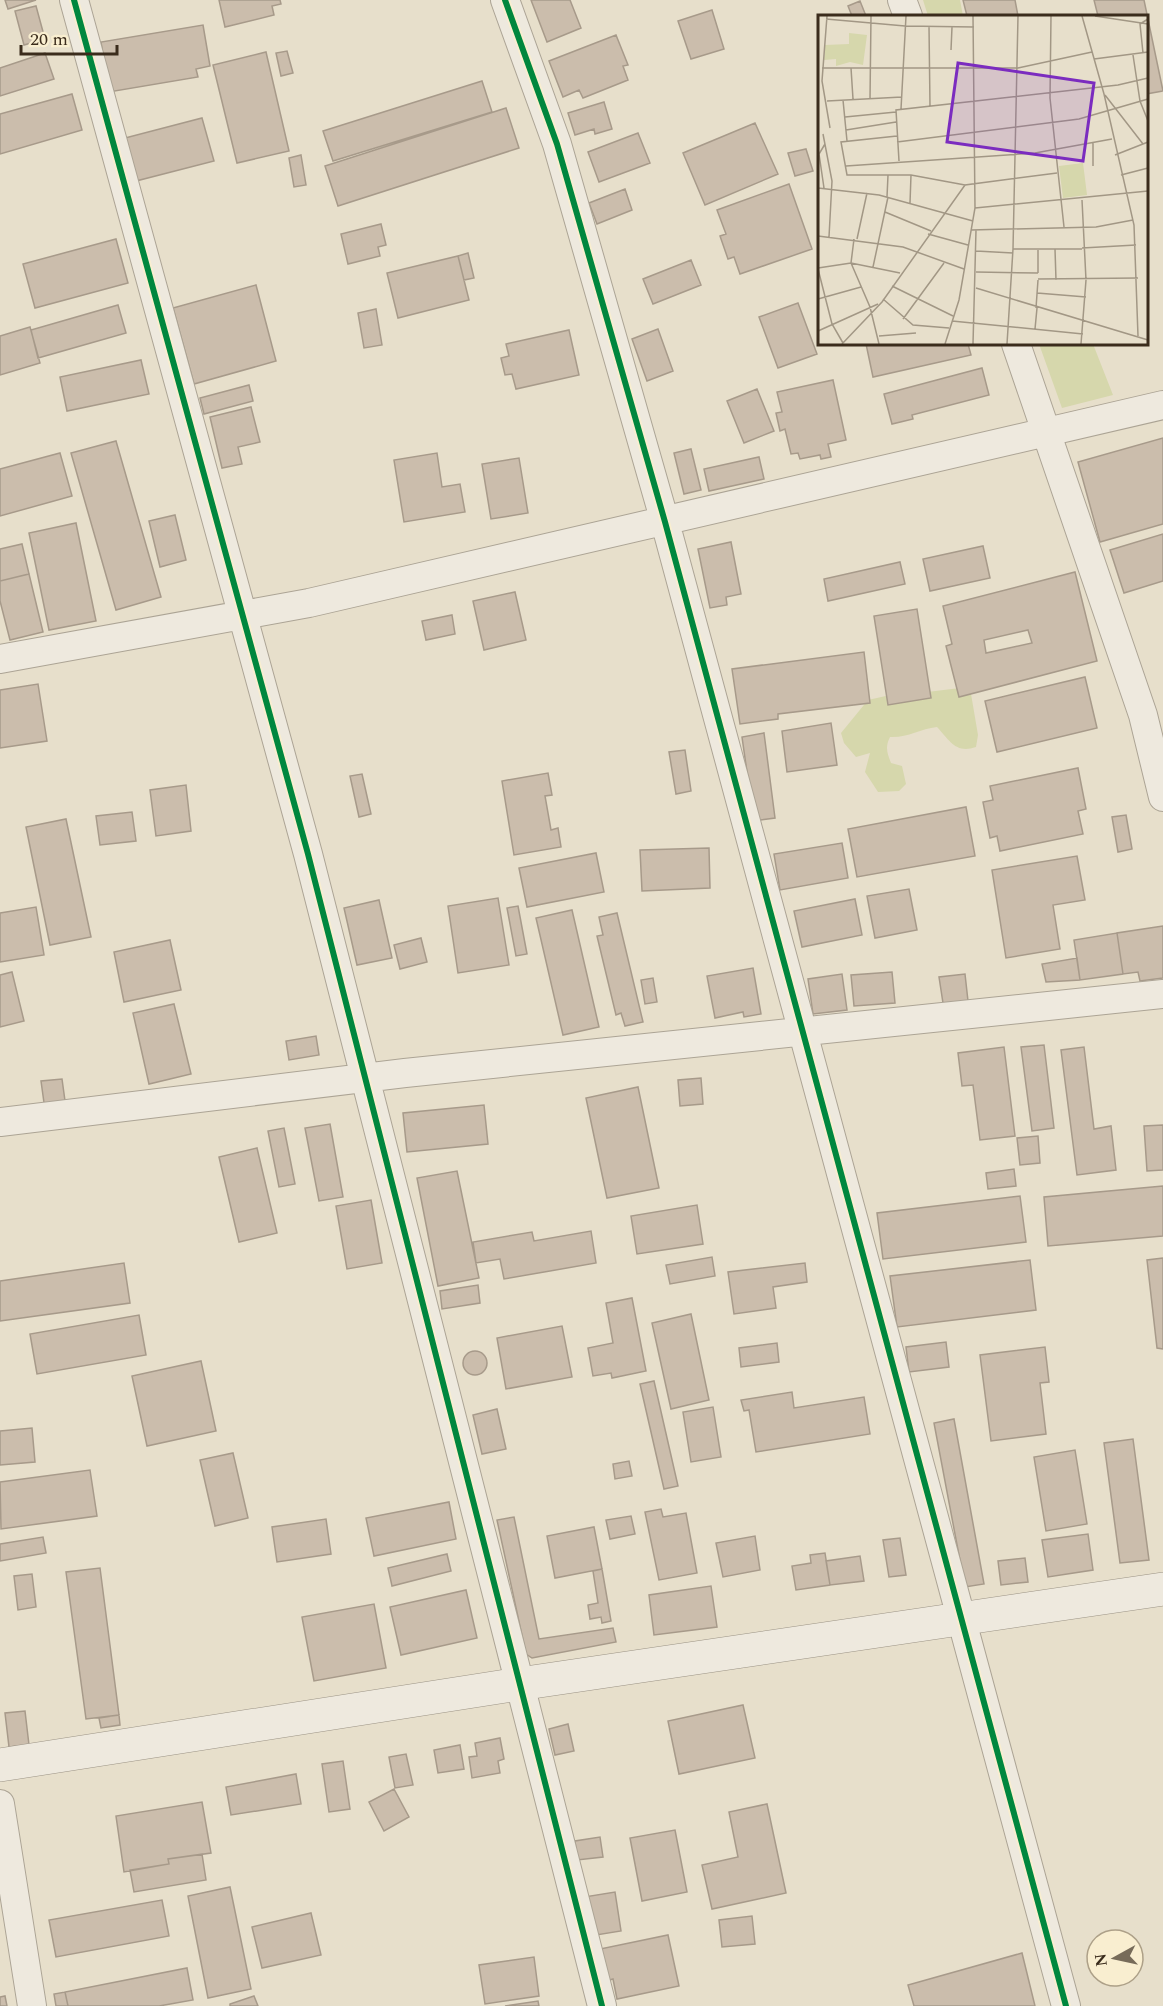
<svg xmlns="http://www.w3.org/2000/svg" width="1163" height="2006" font-family="Spectral,serif">
<rect width="100%" height="100%" fill="#e7dfcb"/>
<path fill="#d6d7ac" d="M923,0H960L963,16H928Z
M1039,344H1093L1113,395L1062,408Z
M960,688H970L978,735L976,747C956,754 950,741 937,727C920,729 907,738 890,737C885,747 887,753 891,763L902,766L906,784L899,791L878,792L865,772L870,753L856,757L844,743L841,733L868,700L908,691L919,693Z"/>
<path fill="#cbbdac" stroke="#a79a8a" stroke-width="1.5" fill-rule="evenodd" d="M5,0H36L8,9Z
M219,0H280L281,4L272,6L274,15L225,27Z
M531,0H570L581,28L547,42Z
M963,0H1015L1018,16H967Z
M1094,0H1144L1163,91L1146,94V16H1098Z
M860,1L866,16H852L848,6Z
M36,6L45,39L24,45L15,11Z
M712,10L724,49L691,59L678,21Z
M203,25L210,66L196,69L198,77L109,92L101,42Z
M616,35L628,65L623,66L628,80L583,98L579,90L563,97L549,61Z
M287,51L293,73L281,76L276,53Z
M266,52L289,151L237,163L213,65Z
M45,53L54,79L0,96V68Z
M482,81L492,112L333,161L323,131Z
M72,94L82,130L0,154V114Z
M604,102L612,129L595,134L594,129L575,135L568,113Z
M506,108L519,148L338,206L325,166Z
M202,118L214,161L136,181L125,138Z
M755,123L778,174L705,205L683,153Z
M638,133L650,163L599,182L588,152Z
M806,149L813,171L795,176L788,153Z
M301,155L306,185L294,187L289,158Z
M789,184L812,249L740,274L734,257L728,259L720,236L726,234L717,210Z
M625,189L632,210L597,224L589,203Z
M381,224L386,245L378,247L380,256L348,264L341,234Z
M116,239L128,283L35,308L23,264Z
M468,253L474,278L464,280L458,256Z
M458,256L469,300L398,318L387,273Z
M691,260L701,285L653,304L643,279Z
M256,285L276,361L194,384L173,308Z
M798,303L817,354L778,368L759,317Z
M118,305L126,333L38,358L31,330Z
M376,309L382,345L364,348L358,313Z
M30,327L40,363L0,375V336Z
M658,329L673,371L647,381L632,339Z
M569,330L579,375L516,389L512,374L505,375L501,358L509,356L506,344Z
M866,344H968L971,355L873,377Z
M141,360L149,394L67,411L60,377Z
M982,368L989,395L912,415L913,419L892,424L884,394Z
M833,380L846,440L828,444L831,457L821,459L820,455L800,459L798,453L791,454L785,429L780,431L776,413L782,412L777,392Z
M249,385L253,401L204,414L200,398Z
M757,389L774,431L744,443L727,401Z
M251,407L260,442L238,447L242,464L222,468L210,417Z
M1163,438V524L1100,542L1078,462Z
M116,441L161,597L116,610L71,453Z
M691,449L701,490L684,494L674,453Z
M60,453L72,496L0,516V469Z
M437,453L442,487L460,484L465,512L404,522L394,460Z
M759,457L764,479L709,491L704,469Z
M519,458L528,513L491,519L482,464Z
M175,515L186,560L160,567L149,521Z
M76,523L96,621L49,630L29,533Z
M1163,534V581L1124,593L1110,550Z
M731,542L741,594L726,597L727,605L710,608L698,549Z
M22,544L29,574L0,581V549Z
M983,546L990,578L930,591L923,559Z
M900,562L905,584L828,601L824,579Z
M1075,572L1097,661L959,697L946,646L952,644L943,606ZM1028,630L1032,643L986,653L984,640Z
M29,574L43,632L10,640L0,601V581Z
M515,592L526,640L484,650L473,601Z
M917,609L931,698L888,705L874,616Z
M452,615L455,634L426,640L422,621Z
M864,652L870,703L778,714V719L740,724L732,669Z
M1085,677L1097,728L997,752L985,701Z
M38,684L47,741L0,748V690Z
M831,723L837,765L787,772L782,731Z
M764,733L775,818L754,821L742,737Z
M685,750L691,791L676,794L669,752Z
M1078,768L1086,809L1078,811L1083,834L1000,851L997,836L990,838L983,802L993,800L990,786Z
M548,773L552,795L545,796L551,830L558,828L561,847L514,855L502,781Z
M362,774L371,814L359,817L350,776Z
M186,785L191,831L156,836L150,790Z
M966,807L975,856L857,877L848,829Z
M132,812L136,841L100,845L96,816Z
M1126,815L1132,849L1118,852L1112,817Z
M66,819L91,937L50,945L26,827Z
M842,843L848,878L780,890L774,854Z
M709,848L710,888L642,891L640,850Z
M596,853L604,892L527,907L519,868Z
M1077,856L1085,900L1053,905L1060,949L1006,958L992,870Z
M909,889L917,930L875,938L867,896Z
M498,898L509,965L458,973L448,906Z
M855,899L862,935L802,947L794,911Z
M379,900L392,958L357,965L344,908Z
M518,906L527,954L516,956L507,908Z
M36,907L44,955L0,962V913Z
M572,910L599,1027L563,1035L536,918Z
M617,913L643,1022L625,1026L621,1013L616,1015L597,936L603,935L599,917Z
M1163,926V978L1140,981L1138,972L1123,974L1117,933Z
M1117,933L1123,974L1080,980L1074,940Z
M421,938L427,962L400,969L394,945Z
M170,940L181,990L124,1002L114,952Z
M1077,958L1080,980L1046,982L1042,964Z
M753,968L761,1014L744,1017L743,1012L715,1018L707,976Z
M12,972L24,1021L0,1027V975Z
M892,972L895,1003L854,1006L851,975Z
M842,974L847,1010L813,1014L808,979Z
M965,974L968,1001L943,1003L939,977Z
M653,978L657,1002L645,1004L641,980Z
M174,1004L191,1074L149,1084L133,1013Z
M316,1036L319,1055L289,1060L286,1041Z
M1044,1045L1054,1128L1032,1131L1021,1047Z
M1004,1047L1015,1136L980,1140L973,1085L962,1086L958,1053Z
M1084,1047L1094,1129L1111,1126L1116,1170L1077,1175L1061,1050Z
M701,1078L703,1104L680,1106L678,1080Z
M62,1079L66,1108L45,1110L41,1081Z
M638,1087L659,1188L607,1198L586,1098Z
M484,1105L488,1144L407,1152L403,1113Z
M330,1124L343,1197L319,1201L305,1128Z
M1163,1125V1170L1147,1171L1144,1126Z
M284,1128L295,1184L279,1187L268,1131Z
M1038,1136L1040,1163L1020,1165L1017,1138Z
M257,1148L277,1233L239,1242L219,1157Z
M1014,1169L1016,1186L988,1189L986,1173Z
M457,1171L479,1278L438,1286L417,1178Z
M1163,1186V1236L1048,1246L1044,1197Z
M1020,1196L1026,1242L883,1259L877,1213Z
M371,1200L382,1263L347,1269L336,1206Z
M697,1205L703,1244L637,1254L631,1216Z
M591,1231L596,1263L504,1279L500,1259L476,1263L473,1242L532,1232L534,1241Z
M712,1257L715,1276L670,1284L666,1265Z
M1163,1258V1349L1157,1348L1147,1260Z
M1030,1260L1036,1310L897,1327L890,1276Z
M124,1263L130,1303L0,1321V1281Z
M805,1263L807,1282L773,1287L776,1308L734,1314L728,1272Z
M478,1285L480,1303L442,1309L440,1291Z
M632,1298L646,1371L612,1378L611,1373L593,1376L588,1348L613,1343L606,1303Z
M691,1314L709,1400L671,1409L652,1323Z
M139,1315L146,1355L37,1374L30,1334Z
M562,1326L572,1377L506,1389L497,1338Z
M946,1342L949,1367L909,1372L906,1347Z
M777,1343L779,1362L741,1367L739,1348Z
M1045,1347L1049,1382L1040,1383L1046,1434L991,1441L980,1355Z
M463 1363a12 12 0 1 1 24 0a12 12 0 1 1-24 0Z
M201,1361L216,1431L147,1446L132,1376Z
M654,1381L678,1486L664,1489L640,1384Z
M792,1392L794,1408L864,1397L870,1434L756,1452L749,1410L744,1411L741,1400Z
M713,1407L721,1457L691,1462L683,1412Z
M497,1409L506,1449L482,1454L473,1415Z
M954,1419L984,1584L965,1587L934,1423Z
M32,1428L35,1462L0,1465V1431Z
M1133,1439L1149,1560L1120,1563L1104,1443Z
M1075,1450L1087,1524L1046,1531L1034,1457Z
M233,1453L248,1518L215,1526L200,1460Z
M629,1461L632,1476L615,1479L613,1464Z
M90,1470L97,1516L1,1529L0,1482Z
M449,1502L456,1539L374,1556L366,1518Z
M661,1509L663,1517L686,1513L697,1573L659,1580L645,1512Z
M631,1516L635,1534L610,1539L606,1520Z
M514,1517L539,1639L613,1628L616,1642L532,1658L526,1654L497,1520Z
M326,1519L331,1554L277,1562L272,1527Z
M594,1527L602,1569L555,1578L547,1536Z
M1088,1534L1093,1570L1048,1577L1042,1540Z
M755,1536L760,1570L723,1577L716,1543Z
M43,1537L46,1553L0,1561V1544Z
M900,1538L906,1575L889,1577L883,1540Z
M825,1553L830,1585L796,1590L792,1566L811,1563L810,1555Z
M447,1554L451,1571L392,1586L388,1568Z
M860,1556L864,1581L830,1585L826,1561Z
M1025,1558L1028,1582L1001,1585L998,1561Z
M100,1568L119,1715L86,1719L66,1572Z
M602,1569L611,1621L602,1623L601,1617L590,1619L588,1605L598,1603L593,1571Z
M32,1574L36,1607L18,1610L14,1576Z
M711,1586L717,1627L654,1635L649,1595Z
M466,1590L477,1638L401,1655L390,1607Z
M374,1604L386,1668L314,1681L302,1617Z
M743,1705L755,1758L679,1774L668,1721Z
M25,1711L29,1745L9,1747L5,1713Z
M119,1715L120,1725L101,1728L99,1718Z
M568,1724L574,1751L555,1755L549,1729Z
M500,1738L504,1759L498,1761L500,1773L472,1778L469,1757L477,1756L475,1743Z
M460,1745L464,1769L438,1773L434,1750Z
M406,1754L413,1785L395,1788L389,1757Z
M343,1761L350,1809L329,1812L322,1764Z
M296,1774L301,1804L231,1815L226,1787Z
M394,1789L409,1817L384,1831L369,1802Z
M202,1802L211,1853L168,1859L169,1864L124,1872L116,1816Z
M767,1804L786,1893L712,1909L702,1865L738,1857L729,1812Z
M675,1830L687,1892L642,1901L630,1838Z
M600,1837L603,1857L577,1860L575,1841Z
M202,1854L206,1880L134,1892L130,1870L169,1864L168,1859Z
M230,1887L251,1989L208,1998L188,1896Z
M615,1892L621,1931L590,1936L584,1897Z
M162,1900L169,1936L56,1957L49,1920Z
M311,1913L321,1955L262,1968L252,1927Z
M752,1916L755,1944L722,1947L719,1920Z
M668,1935L679,1986L617,1999L613,1979L606,1981L600,1949Z
M1022,1953L1035,2006H914L908,1985Z
M534,1957L539,1996L485,2004L479,1965Z
M187,1968L193,2000L159,2006H68L65,1992Z
M65,1992L68,2006H56L54,1994Z
M5,1996L7,2006H0V1997Z
M254,1996L258,2006H230V2004Z
M538,2001L539,2006H505Z"/>
<g fill="none" stroke-linecap="round" stroke-linejoin="round">
<g stroke="#aca495" stroke-width="30">
<path id="street" d="M74,0L308,854L602,2006
M505,0L557,144L665,522L1066,2006
M902,0L908,16
M1016,344L1143,715L1163,797
M0,659L309,603L1163,405
M0,1122L405,1073L1163,994
M0,1804L32,2006"/>
</g>
<g stroke="#9b9385" stroke-width="34">
<path id="secondary" d="M0,1765L519,1684L1163,1589"/>
</g>
<use href="#street" stroke="#eee9de" stroke-width="28"/>
<use href="#secondary" stroke="#eee9de" stroke-width="33"/>
<g stroke="#f9eed0" stroke-width="10">
<path id="cycleway" d="M74,0L308,854L602,2006
M505,0L557,144L665,522L1066,2006"/>
</g>
<use href="#cycleway" stroke="#00873e" stroke-width="6"/>
</g>
<g transform="translate(818 15)">
<rect width="330" height="330" fill="#e7dfcb"/>
<path d="M31,18L49,20L45,50L32,47L18,51V44L6,45L7,30L31,29ZM265,148L269,180L245,183L241,151Z" fill="#d6d7ac"/>
<path fill="none" stroke="#a29785" stroke-width="1.5" d="M9,1L4,66L12,113M233,1L232,83L246,212M264,1L286,79L316,210L320,321M277,1L330,9M8,4L87,11L156,12M111,11L112,92M133,35L134,12M325,38L322,9L330,4M315,40L322,86L330,106M276,44L330,37M4,53H200L274,37M33,53L35,84M287,80L325,129M52,84L53,1M25,85L29,126M9,86L84,82M83,94L88,1M27,102L78,97M28,115L78,107M5,119L14,166L11,222M79,121L23,127L29,160H93L147,170M79,127L261,104L330,84M275,128V151M297,140L330,127M81,146L78,95L300,70L330,63M28,151L217,138L294,124M303,160L330,153M0,173L61,180L155,206M6,173L1,139L7,129M69,182L70,160M92,188L93,160M157,193L330,176M67,197L113,216M153,215L278,212L315,205M110,219L150,230M0,221L85,232L146,254M36,224L33,248L52,292L61,329M39,224L49,178M264,233L318,230M195,234H264M237,234L238,265M158,236L195,238M55,252L70,182M0,253L33,248L82,258M0,254L14,309L25,328M158,257L220,258M220,258V235M220,264L320,263M74,271L135,301M158,273L330,325M219,278L268,282M0,284L43,272M65,284L95,310L131,313M218,293L220,265M85,304L126,248M134,306L265,319M217,314L219,293M0,316L60,289M61,321L98,318M24,329L64,287L147,170L239,158M127,329L141,285L157,193L155,1M155,329L158,215M189,329L195,234L200,1M263,329L268,265L264,185"/>
<path fill="#7b2cbf" fill-opacity="0.15" stroke="#7b2cbf" stroke-width="3" d="M140,48L276,68L265,146L129,127Z"/>
<rect width="330" height="330" fill="none" stroke="#3b2c1c" stroke-width="3"/>
</g>
<g transform="translate(1115 1958) rotate(262)"><circle r="28" fill="#f9eed0" stroke="#ada088" stroke-width="1.5"/>
<path d="M0-4.5L10 22L0 15L-10 22Z" fill="#776b59"/>
<text y="-9" font-size="16" font-weight="bold" text-anchor="middle" fill="#3b2c1c">N</text>
</g>
<path d="M21 45v9h96v-9" fill="none" stroke="#3b2c1c" stroke-width="3"/>
<text x="30" y="45" font-size="18" fill="#3b2c1c" stroke="#f9eed0" stroke-width="4.5" paint-order="stroke">20 m</text>
</svg>
